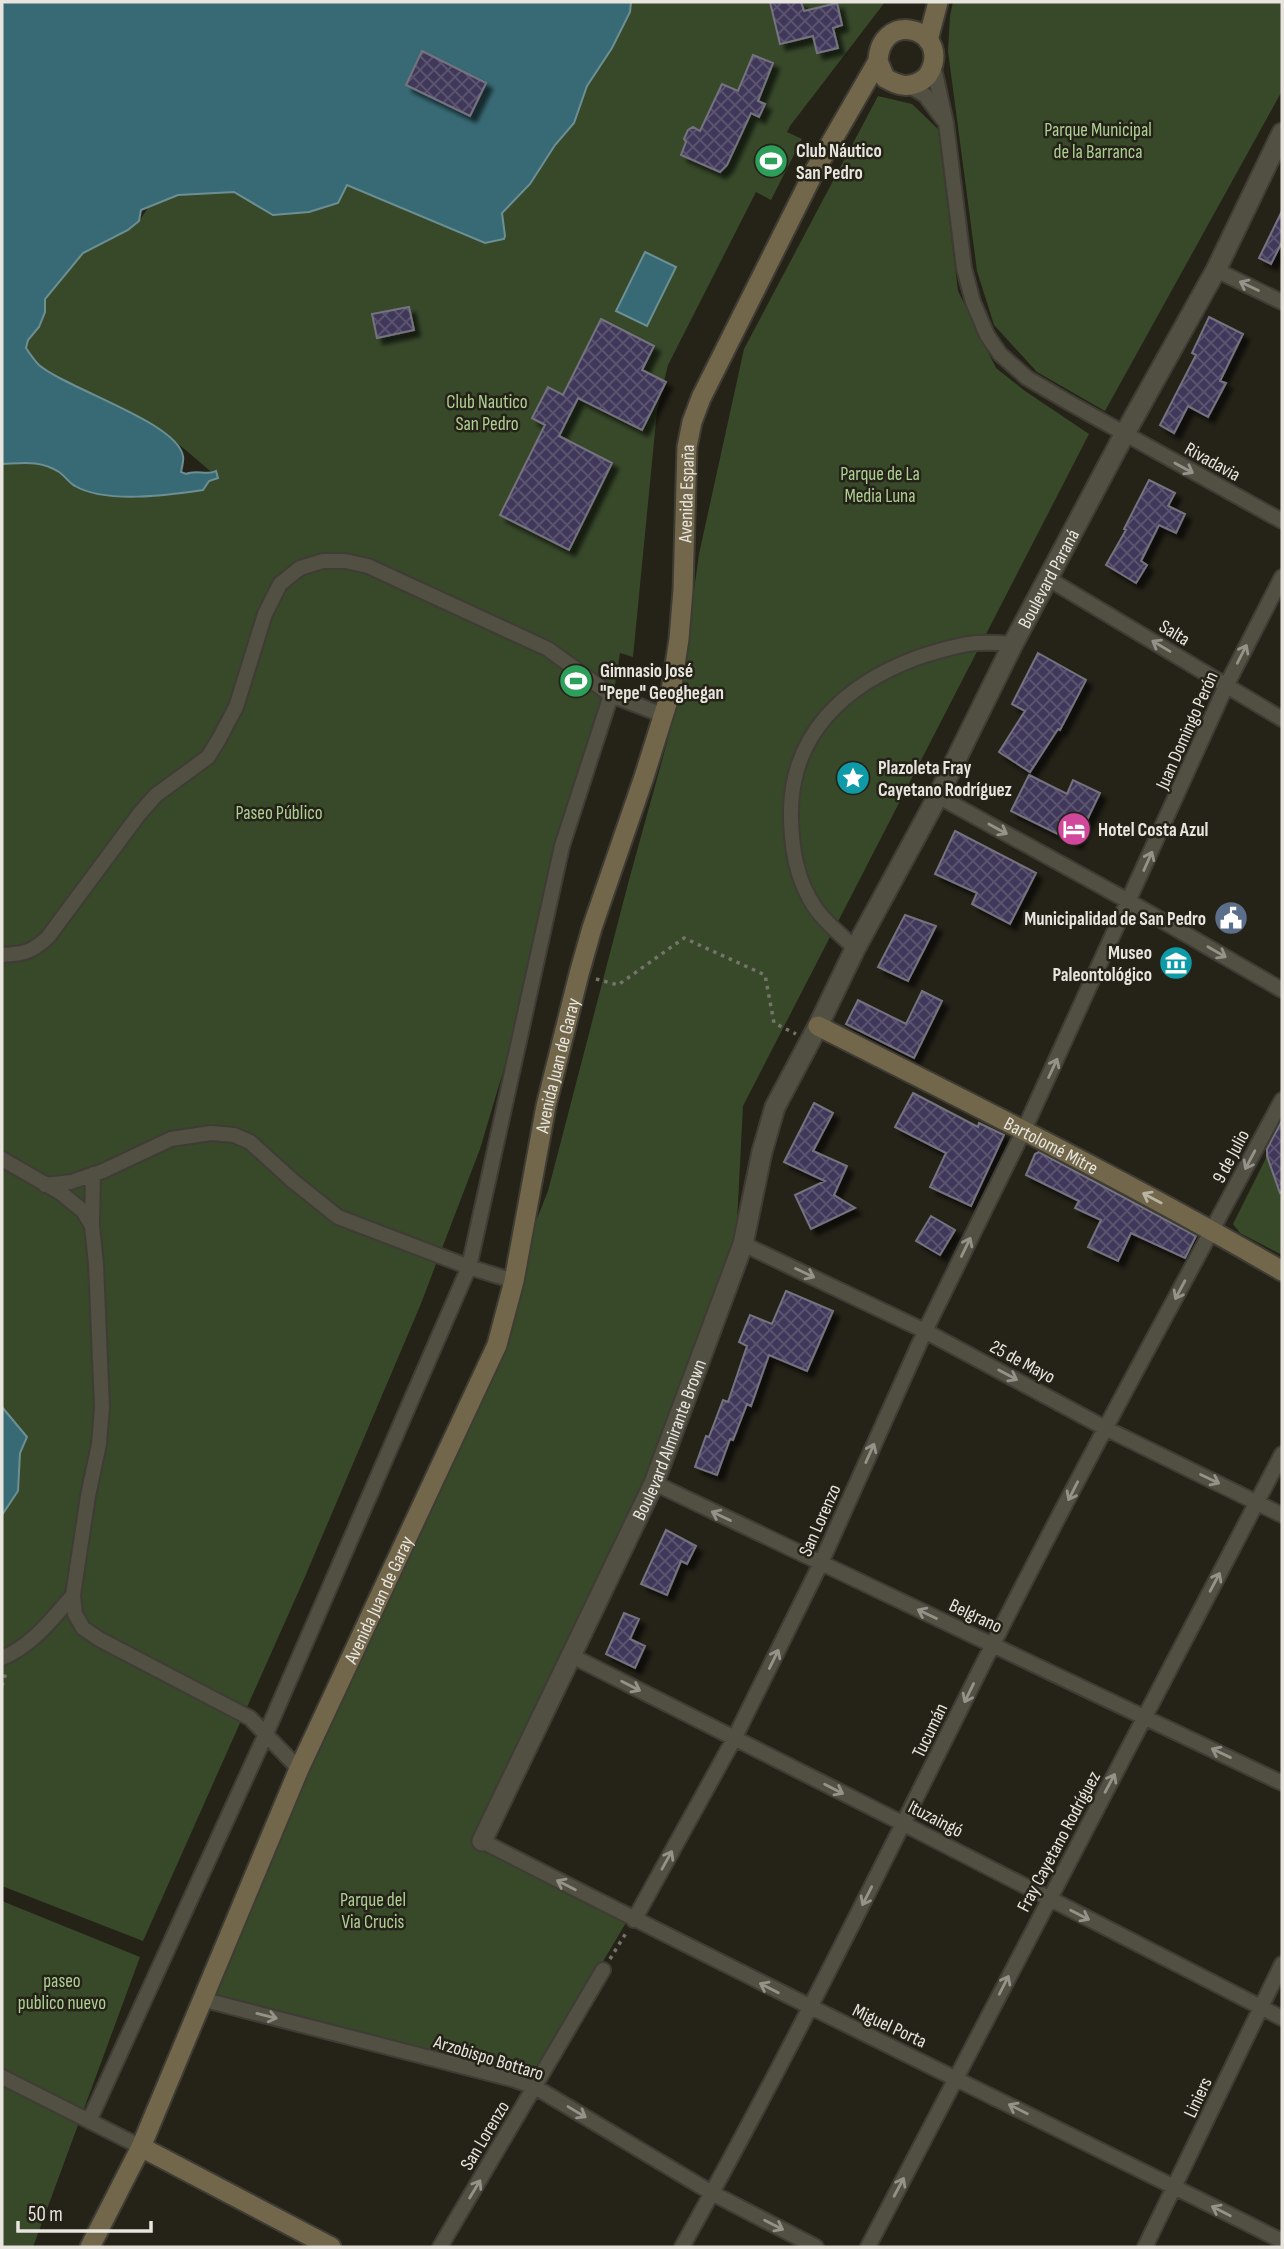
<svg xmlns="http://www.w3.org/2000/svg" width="1284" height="2249" font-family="'Sofia Sans Condensed',sans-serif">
<defs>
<pattern id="building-cross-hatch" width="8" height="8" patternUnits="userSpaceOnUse" patternTransform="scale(1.75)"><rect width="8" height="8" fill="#41395a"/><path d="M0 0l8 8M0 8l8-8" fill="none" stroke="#5c5671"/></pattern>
<filter id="shadow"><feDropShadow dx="6" dy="6" stdDeviation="2" flood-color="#0009"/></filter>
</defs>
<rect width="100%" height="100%" fill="#252218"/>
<path fill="#38492a" d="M631,2H885L790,126L787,132L802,139L771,200L756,192L668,365L657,411L633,657L620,653L611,710L557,835L525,998L480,1149L420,1306L301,1586L143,1941L2,1886V464L40,462L60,473L75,486L101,494L139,497H152L217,477C194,457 171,436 145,421C108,400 48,385 26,348L28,340L39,327L45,312V299L83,253L128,230L139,221L148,208L178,195L234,192L273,215L347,185L485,243L503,239L505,236L502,213L530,184L555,145L574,123L587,86L612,48L630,12Z
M953,2H1282V91L1105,411L1037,372L994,325L977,271L948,51L950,16Z
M878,96L912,104L938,129L958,291L996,368L1025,391L1089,434L743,1106L736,1241L648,1480L476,1842L627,1921L535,2076L203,1996L366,1603L466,1398L548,1191L629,880L679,699L699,554L744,349Z
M1282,1126V1255L1240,1233L1233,1224Z
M2,1901L140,1957L33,2247H2Z"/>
<path fill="#386a75" stroke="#6c8f94" stroke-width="2" d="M2,2H631L630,12L612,48L587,86L574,123L555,145L530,184L502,213L505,236L504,239L485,243L347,185L338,203L309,212L273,215L234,192L178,195L141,210L139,221L128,230L83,253L45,299V312L39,327L28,340L26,348C30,354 34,360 39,365C67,389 177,422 183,456C184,460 182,467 181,472L186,474C196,469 207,476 216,471L218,478L209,481L203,490C169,495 106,504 75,486C69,483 65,476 59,472C40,460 24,463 2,464Z
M645,252L676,267L647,326L616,311Z
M2,1407L27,1437L20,1453L18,1491L2,1515Z"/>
<path fill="url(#building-cross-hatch)" stroke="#75737f" stroke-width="2" filter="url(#shadow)" d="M770,2H801L804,11L837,3L842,25L833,28L838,48L817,53L813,36L780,44Z
M422,51L486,83L470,116L406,85Z
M753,55L773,63L758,101L765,104L759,117L751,113L727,165L720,172L681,155L686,142L684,139L688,130L693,127L700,131L722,84L738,91Z
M1282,211V242L1271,264L1259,258Z
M409,307L414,330L377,338L372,314Z
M1209,317L1243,334L1220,381L1226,383L1208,417L1188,406L1174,433L1160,425L1196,355L1192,353Z
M601,319L654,346L642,370L666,382L642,430L578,398L559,436L612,463L569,550L500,515L545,425L532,418L548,387L563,395Z
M1149,480L1175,493L1168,506L1185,514L1176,533L1159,525L1141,561L1147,565L1136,583L1106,565L1126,530L1124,529Z
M1038,653L1086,680L1060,730L1058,729L1030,772L999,752L1025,711L1012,704Z
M1029,775L1067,794L1073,780L1100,793L1076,843L1011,811Z
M955,831L1036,873L1010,924L972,904L977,893L935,874Z
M905,915L936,926L908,981L878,967Z
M922,991L942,1001L914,1058L846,1024L858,1000L906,1024Z
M913,1093L978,1127L979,1123L1004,1135L971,1206L930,1187L946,1153L895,1127Z
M814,1103L833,1113L813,1151L847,1166L834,1195L855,1208L811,1229L795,1195L825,1181L784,1162Z
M1282,1120V1192L1280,1193L1267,1156V1149Z
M1039,1152L1196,1236L1185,1258L1131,1233L1118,1261L1088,1247L1101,1220L1075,1208L1079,1201L1026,1175L1035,1154Z
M931,1216L955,1230L940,1255L916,1241Z
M786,1291L833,1311L807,1371L769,1355L751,1406L747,1404L733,1440L730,1439L717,1475L695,1467L706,1436L709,1437L723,1400L728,1402L747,1346L739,1342L750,1315L772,1324Z
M666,1530L696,1546L687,1564L681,1561L667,1595L641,1584Z
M624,1613L639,1619L630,1639L645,1646L635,1668L606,1654Z"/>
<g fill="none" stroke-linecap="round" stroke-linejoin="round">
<g stroke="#3e3c34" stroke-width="18">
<path id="minor" d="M933,64L946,123L964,268L973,302L987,335L1000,354L1027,378L1068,402L1282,521
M910,86L925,95L943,119
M1216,270L1282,302
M1047,578L1282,719
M938,796L1130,902L1282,990
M855,949C842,935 824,922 814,906C797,880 792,851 791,820C788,735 845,684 919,657C938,651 956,645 976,643C988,642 1001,643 1013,644
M2,955C24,954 32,952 48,937L140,813L156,795L208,757L219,739L236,707L265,614L280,584L300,568L323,561H345L368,566L548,649L611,695L663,715
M2,1159L61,1193L83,1211L92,1226L96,1264L102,1407L99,1444L88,1496L73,1595L75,1614L83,1628L99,1639L250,1718L299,1769
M45,1185L71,1182L103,1171L171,1139L211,1133L234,1135L250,1142L293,1181L338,1217L469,1267L514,1281
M92,1225L93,1174
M743,1244L925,1331L1105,1428L1282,1515
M654,1483C863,1585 1073,1682 1282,1783
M570,1655L904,1824L1282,2018
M2,1658C32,1646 52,1619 73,1595
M482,1841C747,1978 1016,2107 1282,2241
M634,1920L734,1739L820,1565L925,1331L1024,1130L1226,686L1282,577
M201,1999L512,2079L535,2087L712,2193L816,2247
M2,2077L141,2147
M89,2121L265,1736L469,1267L562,846L611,695
M440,2247L603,1970
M682,2247C792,2050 891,1847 992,1646C1085,1462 1185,1281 1282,1100
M868,2247L1282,1454
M1145,2247L1282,1964"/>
</g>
<g stroke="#3e3c34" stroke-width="23">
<g id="tertiary">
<path id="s1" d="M482,1841L654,1483L743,1244L762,1152L775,1107L818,1026L855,949L938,796L1013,644L1124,435L1216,270L1282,133"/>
</g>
</g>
<g stroke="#3e3c34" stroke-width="23">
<g id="secondary">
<path d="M928,40L938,2"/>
<path id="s2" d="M818,1026C974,1105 1131,1183 1282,1271"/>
<path d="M141,2147L331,2247"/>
<path id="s3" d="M90,2247L141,2147L299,1769L497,1345L514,1281L546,1106L579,974L592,928L644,777L671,691L679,639L683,590L687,447L692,422L701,398L814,172L878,61C880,13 942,25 933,64C931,71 927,78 921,81C908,89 897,85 885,78L878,61"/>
</g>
</g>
<path stroke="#75736a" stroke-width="3.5" stroke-dasharray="3.5 5" stroke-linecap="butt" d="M596,979L618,985L684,938L765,975L774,1023L796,1034
M2,1686L6,1672
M610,1959L626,1933"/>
<use href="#minor" stroke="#524f43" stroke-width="14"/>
<use href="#tertiary" stroke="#524f43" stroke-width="19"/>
<use href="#secondary" stroke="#72674a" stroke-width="19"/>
</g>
<defs><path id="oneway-shaft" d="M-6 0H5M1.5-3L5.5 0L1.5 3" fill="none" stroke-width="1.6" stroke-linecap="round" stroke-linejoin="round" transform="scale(1.75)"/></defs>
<g stroke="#959289">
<use href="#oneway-shaft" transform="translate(1249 286) rotate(-154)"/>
<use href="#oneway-shaft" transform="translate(1184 468) rotate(29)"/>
<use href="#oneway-shaft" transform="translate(1161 646) rotate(-149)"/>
<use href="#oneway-shaft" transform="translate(1242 654) rotate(-63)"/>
<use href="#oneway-shaft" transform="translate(998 829) rotate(29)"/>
<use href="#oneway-shaft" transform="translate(1148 861) rotate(-66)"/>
<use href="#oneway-shaft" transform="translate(1217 952) rotate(30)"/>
<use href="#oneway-shaft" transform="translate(1053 1068) rotate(-65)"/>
<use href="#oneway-shaft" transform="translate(1250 1160) rotate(118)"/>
<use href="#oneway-shaft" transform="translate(966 1247) rotate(-64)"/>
<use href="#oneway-shaft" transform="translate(805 1273) rotate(26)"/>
<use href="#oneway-shaft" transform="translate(1180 1290) rotate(118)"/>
<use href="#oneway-shaft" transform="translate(1008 1375) rotate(28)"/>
<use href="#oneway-shaft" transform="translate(870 1453) rotate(-66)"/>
<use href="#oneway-shaft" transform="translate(1210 1479) rotate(26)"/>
<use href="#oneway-shaft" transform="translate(1073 1491) rotate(117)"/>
<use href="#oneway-shaft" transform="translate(721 1516) rotate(-154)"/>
<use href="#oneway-shaft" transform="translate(1215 1582) rotate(-62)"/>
<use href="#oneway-shaft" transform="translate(927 1614) rotate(-155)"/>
<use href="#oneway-shaft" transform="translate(774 1659) rotate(-64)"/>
<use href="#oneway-shaft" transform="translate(631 1686) rotate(27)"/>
<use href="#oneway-shaft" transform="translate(969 1693) rotate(116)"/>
<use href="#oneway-shaft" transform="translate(1221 1753) rotate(-154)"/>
<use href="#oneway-shaft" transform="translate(1110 1783) rotate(-62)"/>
<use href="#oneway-shaft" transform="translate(834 1789) rotate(27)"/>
<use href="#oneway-shaft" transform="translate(667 1860) rotate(-61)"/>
<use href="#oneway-shaft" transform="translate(566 1885) rotate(-153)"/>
<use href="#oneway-shaft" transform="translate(867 1896) rotate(117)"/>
<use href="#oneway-shaft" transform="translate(1080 1915) rotate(27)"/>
<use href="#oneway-shaft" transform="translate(1004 1985) rotate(-63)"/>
<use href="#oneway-shaft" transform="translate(769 1988) rotate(-153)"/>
<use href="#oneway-shaft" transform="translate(267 2016) rotate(14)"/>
<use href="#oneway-shaft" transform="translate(1018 2109) rotate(-153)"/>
<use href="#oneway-shaft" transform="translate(577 2112) rotate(31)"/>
<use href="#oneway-shaft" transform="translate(899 2187) rotate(-62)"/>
<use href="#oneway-shaft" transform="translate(475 2189) rotate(-59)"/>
<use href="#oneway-shaft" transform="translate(1221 2211) rotate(-153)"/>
<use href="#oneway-shaft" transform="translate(774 2225) rotate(27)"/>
</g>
<use stroke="#b8b3a3" href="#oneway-shaft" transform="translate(1152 1198) rotate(-152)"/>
<defs>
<g id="stadium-disc" transform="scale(1.75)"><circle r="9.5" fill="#2e9e5b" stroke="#252218"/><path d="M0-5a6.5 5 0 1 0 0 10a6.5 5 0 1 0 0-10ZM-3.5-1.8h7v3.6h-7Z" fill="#fff"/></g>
<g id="sight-disc" transform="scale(1.75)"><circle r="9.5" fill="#0f9aa8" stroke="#252218"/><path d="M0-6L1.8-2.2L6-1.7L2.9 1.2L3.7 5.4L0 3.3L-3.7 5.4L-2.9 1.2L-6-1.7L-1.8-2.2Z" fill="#fff"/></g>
<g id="hotel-disc" transform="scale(1.75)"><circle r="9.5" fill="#d1479c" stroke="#252218"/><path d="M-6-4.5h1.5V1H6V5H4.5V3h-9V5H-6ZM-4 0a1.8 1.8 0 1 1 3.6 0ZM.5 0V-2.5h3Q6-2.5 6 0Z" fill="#fff"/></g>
<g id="civic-disc" transform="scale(1.75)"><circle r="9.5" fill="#5c6f8a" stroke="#252218"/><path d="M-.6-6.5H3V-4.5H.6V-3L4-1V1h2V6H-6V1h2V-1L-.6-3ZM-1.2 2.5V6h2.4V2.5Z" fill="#fff"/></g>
<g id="museum-disc" transform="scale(1.75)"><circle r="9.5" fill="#0f9aa8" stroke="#252218"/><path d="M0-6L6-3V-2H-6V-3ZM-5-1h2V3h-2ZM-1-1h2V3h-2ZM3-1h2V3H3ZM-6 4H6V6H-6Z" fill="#fff"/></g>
</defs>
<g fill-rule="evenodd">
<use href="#stadium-disc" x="771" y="161"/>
<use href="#stadium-disc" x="576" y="681"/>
<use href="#sight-disc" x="853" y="778"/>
<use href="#hotel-disc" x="1074" y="829"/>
<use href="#civic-disc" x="1231" y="918"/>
<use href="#museum-disc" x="1176" y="963"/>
</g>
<g text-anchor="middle" stroke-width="5" stroke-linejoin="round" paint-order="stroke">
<g font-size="19" fill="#aed095" stroke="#252218">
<text x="1098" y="136">Parque Municipal<tspan x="1098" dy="22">de la Barranca</tspan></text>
<text x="487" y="408">Club Nautico<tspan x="487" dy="22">San Pedro</tspan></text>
<text x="880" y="480">Parque de La<tspan x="880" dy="22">Media Luna</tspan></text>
<text x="279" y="819">Paseo Público</text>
<text x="373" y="1906">Parque del<tspan x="373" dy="22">Via Crucis</tspan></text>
<text x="62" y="1987">paseo<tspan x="62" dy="22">publico nuevo</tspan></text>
</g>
<g font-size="19" font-weight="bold" fill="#e7e5de" stroke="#252218" text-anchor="start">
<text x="796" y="157">Club Náutico<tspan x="796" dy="22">San Pedro</tspan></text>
<text x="600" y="677">Gimnasio José<tspan x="600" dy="22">"Pepe" Geoghegan</tspan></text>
<text x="878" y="774">Plazoleta Fray<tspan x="878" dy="22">Cayetano Rodríguez</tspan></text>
<text x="1098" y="836">Hotel Costa Azul</text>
<text x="1206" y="925" text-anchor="end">Municipalidad de San Pedro</text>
<text x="1152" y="959" text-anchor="end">Museo<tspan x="1152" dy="22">Paleontológico</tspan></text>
</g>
<g font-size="19" fill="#e7e5de" stroke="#252218">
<text transform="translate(1213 461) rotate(29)" y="7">Rivadavia</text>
<text dy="7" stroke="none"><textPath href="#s3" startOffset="1866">Avenida España</textPath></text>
<text dy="7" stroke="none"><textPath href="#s1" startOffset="1388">Boulevard Paraná</textPath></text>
<text transform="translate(1175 632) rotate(31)" y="7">Salta</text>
<text transform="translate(1186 730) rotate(-66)" y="7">Juan Domingo Perón</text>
<text dy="7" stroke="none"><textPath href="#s3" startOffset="1276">Avenida Juan de Garay</textPath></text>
<text dy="7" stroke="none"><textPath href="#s2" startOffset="262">Bartolomé Mitre</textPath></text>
<text transform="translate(1230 1156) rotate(-62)" y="7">9 de Julio</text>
<text transform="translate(1023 1361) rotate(28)" y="7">25 de Mayo</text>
<text dy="7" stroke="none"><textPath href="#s1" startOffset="443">Boulevard Almirante Brown</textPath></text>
<text transform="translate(819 1520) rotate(-66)" y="7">San Lorenzo</text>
<text dy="7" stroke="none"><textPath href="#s3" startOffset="709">Avenida Juan de Garay</textPath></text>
<text transform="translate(976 1615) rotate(25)" y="7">Belgrano</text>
<text transform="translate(929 1730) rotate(-64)" y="7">Tucumán</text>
<text transform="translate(936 1818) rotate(27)" y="7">Ituzaingó</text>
<text transform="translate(1058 1841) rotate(-62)" y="7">Fray Cayetano Rodríguez</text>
<text transform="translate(890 2025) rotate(25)" y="7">Miguel Porta</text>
<text transform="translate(489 2057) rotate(17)" y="7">Arzobispo Bottaro</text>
<text transform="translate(1197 2097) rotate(-65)" y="7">Liniers</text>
<text transform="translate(484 2135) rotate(-59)" y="7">San Lorenzo</text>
</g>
</g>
<rect width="1284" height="2249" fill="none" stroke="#e7e5de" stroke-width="7"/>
<path d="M18 2221v10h133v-10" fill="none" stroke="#e7e5de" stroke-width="3.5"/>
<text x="28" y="2221" font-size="21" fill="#e7e5de" stroke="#252218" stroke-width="5" paint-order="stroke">50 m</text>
</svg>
